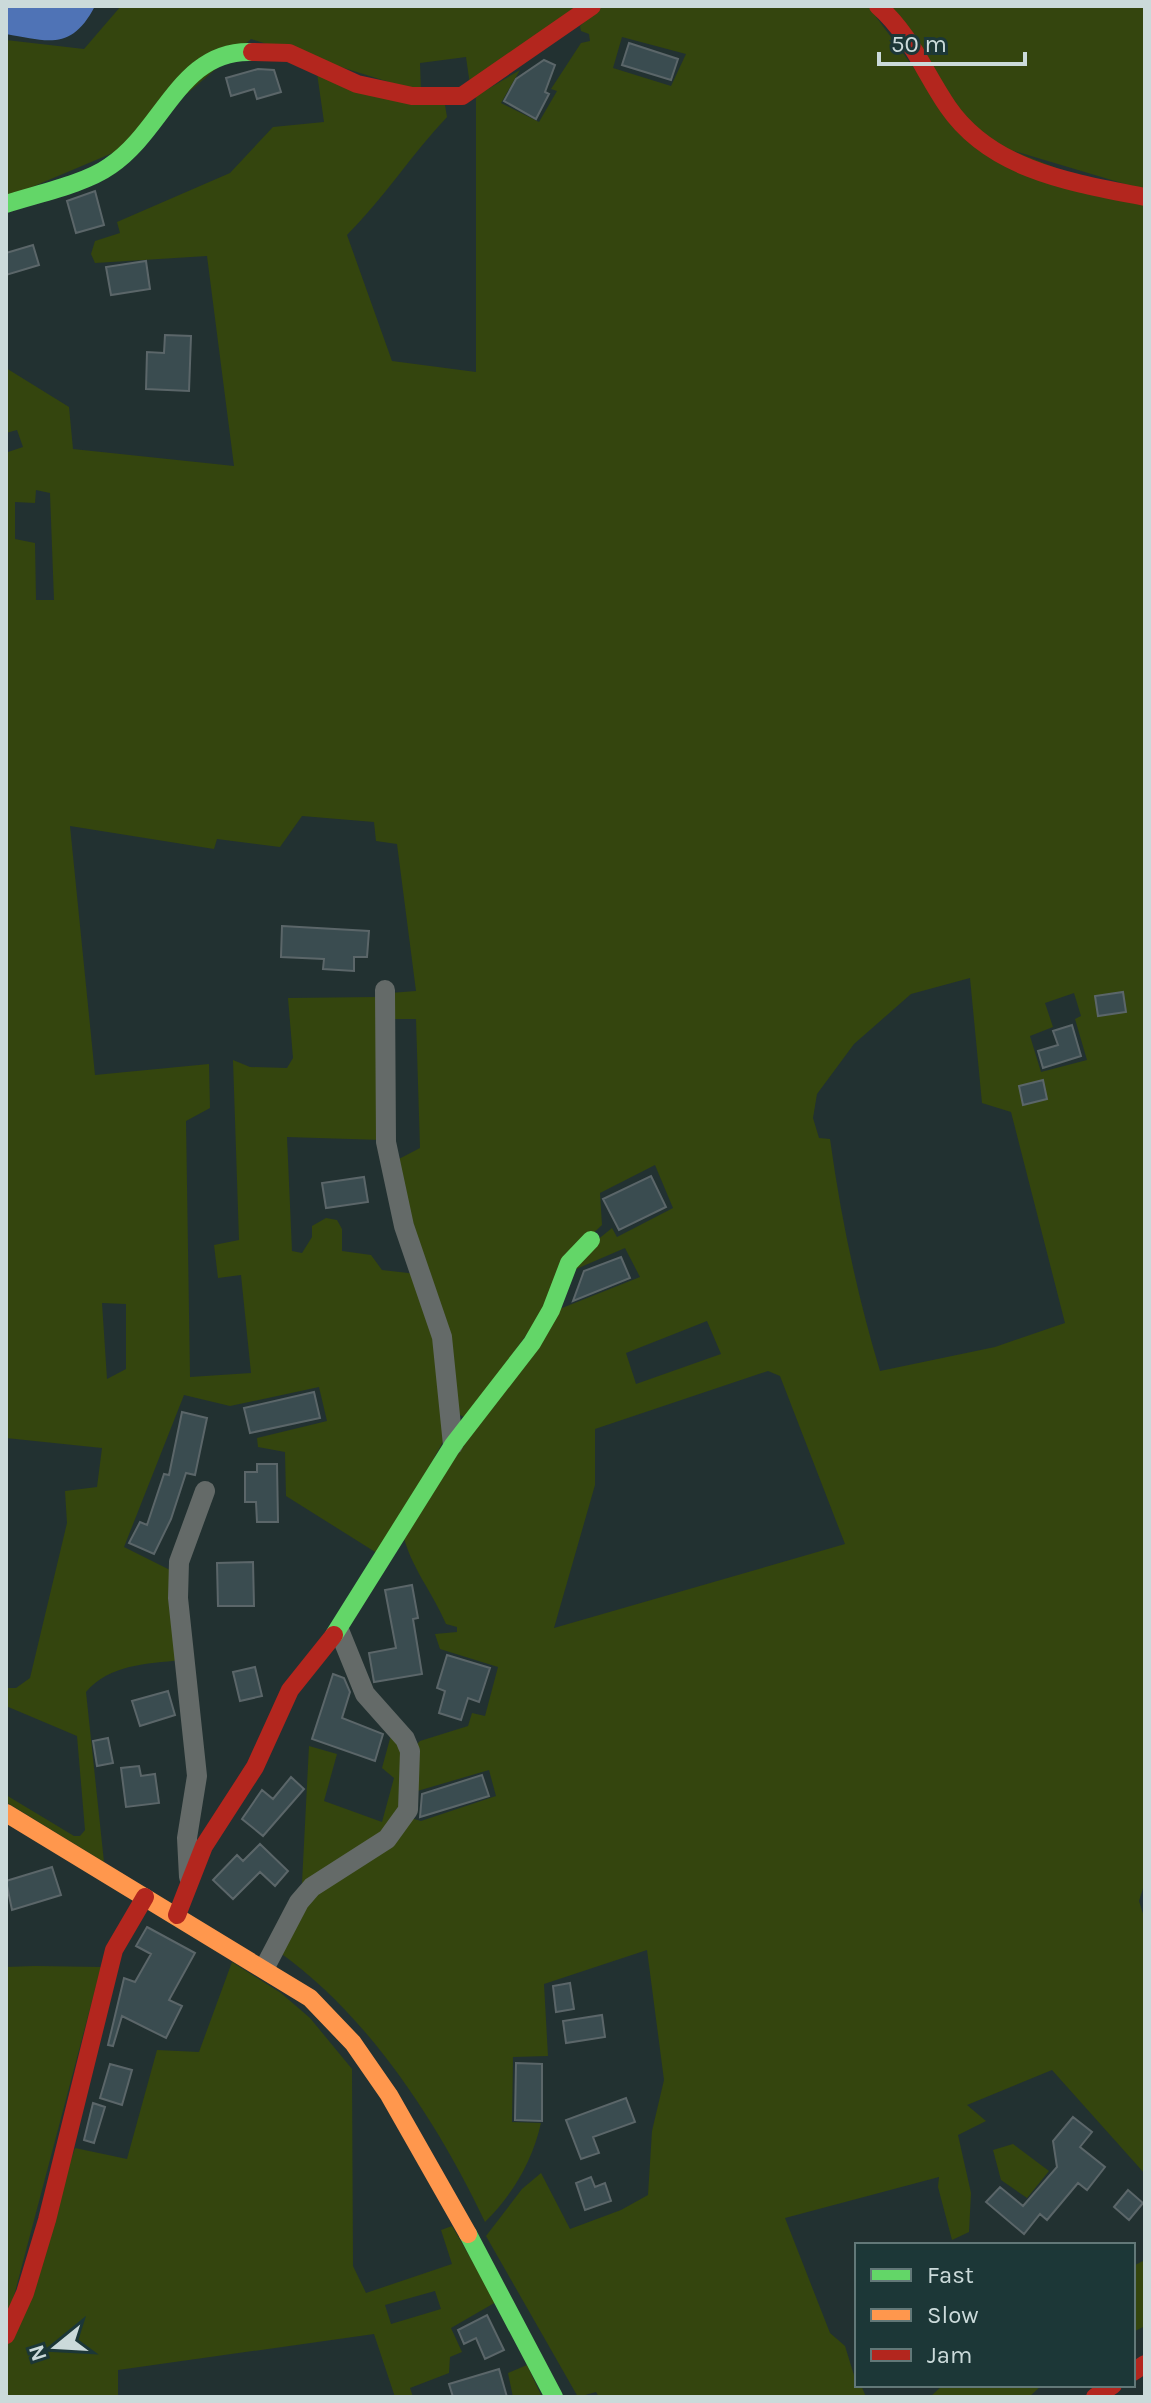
<svg xmlns="http://www.w3.org/2000/svg" width="1151" height="2403" font-family="Karla,sans-serif">
<rect width="100%" height="100%" fill="#223131"/>
<path fill="#34450e" fill-rule="evenodd" d="M121,6H584L470,85L466,57L420,63L421,92L251,39L122,149L6,198V40L84,49Z
M600,6H868L960,130L1145,203V1882L1139,1901L1145,1920V2174L1052,2070L967,2105L986,2121L958,2135L971,2193L969,2232L952,2240L938,2187L939,2177L785,2218L830,2333L845,2346L857,2385H861L866,2397H599L596,2392L578,2397L486,2236L522,2189L541,2173L570,2229L621,2210L648,2195L652,2131L664,2080L647,1950L544,1984L548,2056L513,2057L512,2122L541,2123C532,2162 513,2194 485,2222C438,2123 369,2016 279,1952L304,1903L411,1818L421,1821L496,1796L489,1770L414,1792L415,1746L420,1741L468,1726L472,1713L485,1716L498,1667L440,1649L435,1634L457,1632V1627L446,1624C433,1593 410,1566 403,1534L557,1310L640,1277L625,1248L567,1273L591,1245L612,1228L617,1237L673,1208L655,1165L600,1193L602,1225L580,1246L546,1307L467,1418L457,1414L395,1161L420,1148L416,1019H391L390,993L416,991L397,844L376,841L374,822L302,816L280,847L217,839L214,849L70,826L95,1075L209,1064L210,1108L186,1121L190,1377L251,1373L241,1275L218,1278L214,1245L239,1240L233,1060L250,1067L287,1068L293,1058L288,998L377,997L382,1140L287,1137L292,1251L302,1253L312,1237V1226L326,1218L337,1220L342,1229V1251L371,1255L382,1270L417,1274L436,1339L444,1440L380,1555L286,1496L285,1452L258,1447L257,1438L327,1421L319,1387L230,1406L184,1395L124,1547L172,1571L181,1660C146,1664 110,1664 86,1692L104,1862L6,1802V1795L74,1836H80L85,1830L77,1736L6,1706V1688H16L30,1678L67,1523L65,1491L97,1487L102,1448L6,1438V449L8,452L23,447L17,430L6,433V368L69,407L73,449L234,466L207,256L95,263L91,254L95,241L120,233L117,222L230,173L273,127L324,122L317,73L445,105L447,117C411,155 384,198 347,235L392,361L476,372V96L520,70L501,103L539,122L557,91L551,89L581,43L590,41L589,34L581,31L580,26ZM622,37L686,54L671,86L613,68ZM36,490L50,493L54,600H36L35,543L15,539V502L35,503ZM970,978L982,1103L1011,1112L1065,1323L995,1347L880,1371C857,1294 841,1219 830,1139L819,1138L813,1118L817,1094L854,1044L911,994ZM1074,993L1081,1016L1075,1019L1087,1060L1041,1072L1030,1036L1053,1027L1045,1003ZM102,1303L126,1304V1369L107,1379ZM707,1321L721,1354L636,1384L626,1353ZM768,1371L780,1376L845,1544L554,1628L595,1485V1429Z
M889,6H1145V190L994,145L969,125Z
M391,1735L399,1739L406,1791L384,1838L310,1885L302,1883L309,1746L337,1754L324,1801L382,1822L394,1778L382,1768Z
M232,1962L281,1993L310,2018L352,2069L353,2266L366,2293L452,2264L441,2230L452,2226L496,2302L451,2328L462,2352L450,2357L449,2373L410,2388L413,2397H395L374,2334L118,2370V2397H6V2347L75,2148L127,2159L157,2050L199,2052ZM435,2291L441,2309L391,2324L385,2305Z
M35,1966L101,1967L6,2326V1967Z
M1013,2144L1049,2171L1027,2198L1001,2180L993,2150Z
M1145,2260V2326L1133,2332V2266Z
M527,2365L542,2397H513L508,2373Z
M943,2385H1042L1029,2397H930Z"/>
<path fill="#4f73b6" d="M6,6H95C72,50 50,42 6,34Z"/>
<path fill="#3a4c50" stroke="#5b6669" stroke-width="2" d="M629,43L678,59L671,80L622,65Z
M544,60L555,65L545,92L549,94L536,119L504,101L516,79Z
M258,69L274,70L281,92L257,99L254,89L231,96L226,78Z
M95,191L104,225L76,233L67,201Z
M33,245L39,265L6,275V253Z
M146,261L150,289L111,295L106,267Z
M165,335L191,336L189,391L146,389L147,352L164,353Z
M282,926L369,931L367,957H354V971L323,969L324,959L281,957Z
M1123,992L1126,1012L1098,1016L1095,996Z
M1072,1025L1081,1056L1043,1068L1038,1051L1058,1045L1053,1031Z
M1043,1080L1047,1099L1023,1105L1019,1086Z
M651,1176L666,1207L619,1230L603,1199Z
M364,1177L368,1202L326,1208L322,1183Z
M621,1257L630,1278L573,1301L584,1271Z
M314,1392L320,1418L250,1433L244,1408Z
M182,1412L207,1418L195,1475L186,1473L171,1519L154,1554L129,1543L140,1522L147,1525L164,1474L169,1475Z
M257,1464H277L278,1522H257L256,1502H245V1472H257Z
M253,1562L254,1606H218L217,1563Z
M412,1585L418,1618L413,1619L422,1674L374,1682L369,1653L396,1648L385,1590Z
M447,1655L490,1668L479,1702L468,1698L461,1720L439,1713L445,1691L437,1688Z
M255,1667L262,1696L240,1701L233,1672Z
M333,1674L344,1678L350,1692L342,1718L383,1734L375,1761L312,1739Z
M168,1691L175,1715L140,1726L132,1701Z
M108,1738L113,1763L97,1766L93,1741Z
M139,1766L141,1776L155,1774L159,1803L126,1807L121,1768Z
M482,1775L489,1796L420,1817L422,1794Z
M291,1777L304,1789L263,1836L242,1819L262,1790L273,1799Z
M260,1844L288,1871L275,1886L260,1872L233,1899L213,1880L237,1855L243,1861Z
M52,1867L61,1895L12,1910L6,1881Z
M147,1927L195,1953L169,2000L182,2006L166,2038L122,2016L113,2046L108,2045L124,1978L135,1982L151,1954L136,1946Z
M570,1983L574,2009L556,2012L553,1986Z
M602,2015L605,2037L566,2043L563,2021Z
M516,2063L542,2064V2121L515,2120Z
M110,2064L132,2070L122,2105L100,2098Z
M626,2098L635,2122L593,2137L599,2153L581,2159L566,2120Z
M93,2103L105,2107L94,2143L84,2140Z
M1073,2117L1092,2132L1080,2147L1105,2167L1087,2190L1078,2183L1047,2220L1040,2214L1024,2234L986,2202L1000,2187L1023,2206L1057,2167L1053,2141Z
M591,2177L595,2187L605,2183L611,2201L585,2210L576,2183Z
M1128,2190L1143,2203L1129,2220L1114,2207Z
M487,2315L504,2350L485,2359L476,2338L464,2344L458,2330Z
M499,2369L507,2397H453L449,2384Z"/>
<g fill="none" stroke-linecap="round" stroke-linejoin="round">
<path stroke="#646a68" stroke-width="20" d="M385,990L386,1142L404,1226L442,1337L453,1445
M189,1877L187,1838L197,1776L178,1598L179,1562L205,1491
M265,1967L299,1902L312,1887L387,1839L408,1810L410,1751L405,1739L365,1694L339,1630"/>
<path stroke="#63d668" stroke-width="18" d="M6,204C36,194 85,184 110,166C164,130 180,49 252,52
M334,1635L453,1445L532,1343L551,1310L569,1263L591,1240
M468,2234L554,2397"/>
<path stroke="#ff974d" stroke-width="18" d="M6,1813L310,1998L353,2043L389,2095L468,2234"/>
<path stroke="#b3261e" stroke-width="18" d="M878,6C911,35 924,72 948,107C992,171 1074,183 1145,197
M252,52L289,53L357,84L412,96H462L592,6
M177,1915L204,1846L255,1767L290,1690L334,1635
M6,2335L25,2293L47,2220L114,1950L145,1897
M1133,2372L1145,2364
M1095,2397L1113,2385"/>
</g>
<rect width="1151" height="2403" fill="none" stroke="#cbdada" stroke-width="16"/>
<rect x="855" y="2243" width="280" height="144" fill="#1c3737" stroke="#627878" stroke-width="2"/>
<rect x="871" y="2269" width="40" height="12" fill="#63d668" stroke="#627878" stroke-width="2"/>
<text x="927" y="2283" font-size="24" fill="#cbdada">Fast</text>
<rect x="871" y="2309" width="40" height="12" fill="#ff974d" stroke="#627878" stroke-width="2"/>
<text x="927" y="2323" font-size="24" fill="#cbdada">Slow</text>
<rect x="871" y="2349" width="40" height="12" fill="#b3261e" stroke="#627878" stroke-width="2"/>
<text x="927" y="2363" font-size="24" fill="#cbdada">Jam</text>
<g transform="translate(56 2347) rotate(252)" stroke="#1c3737" stroke-width="6" paint-order="stroke">
<path d="M0-6L14 30L0 20L-14 30Z" fill="#cbdada"/>
<text y="-12" font-size="22" font-weight="bold" text-anchor="middle" fill="#cbdada">N</text>
</g>
<path d="M879 52v12h146v-12" fill="none" stroke="#cbdada" stroke-width="4"/>
<text x="891" y="52" font-size="24" fill="#cbdada" stroke="#1c3737" stroke-width="6" paint-order="stroke">50 m</text>
</svg>
